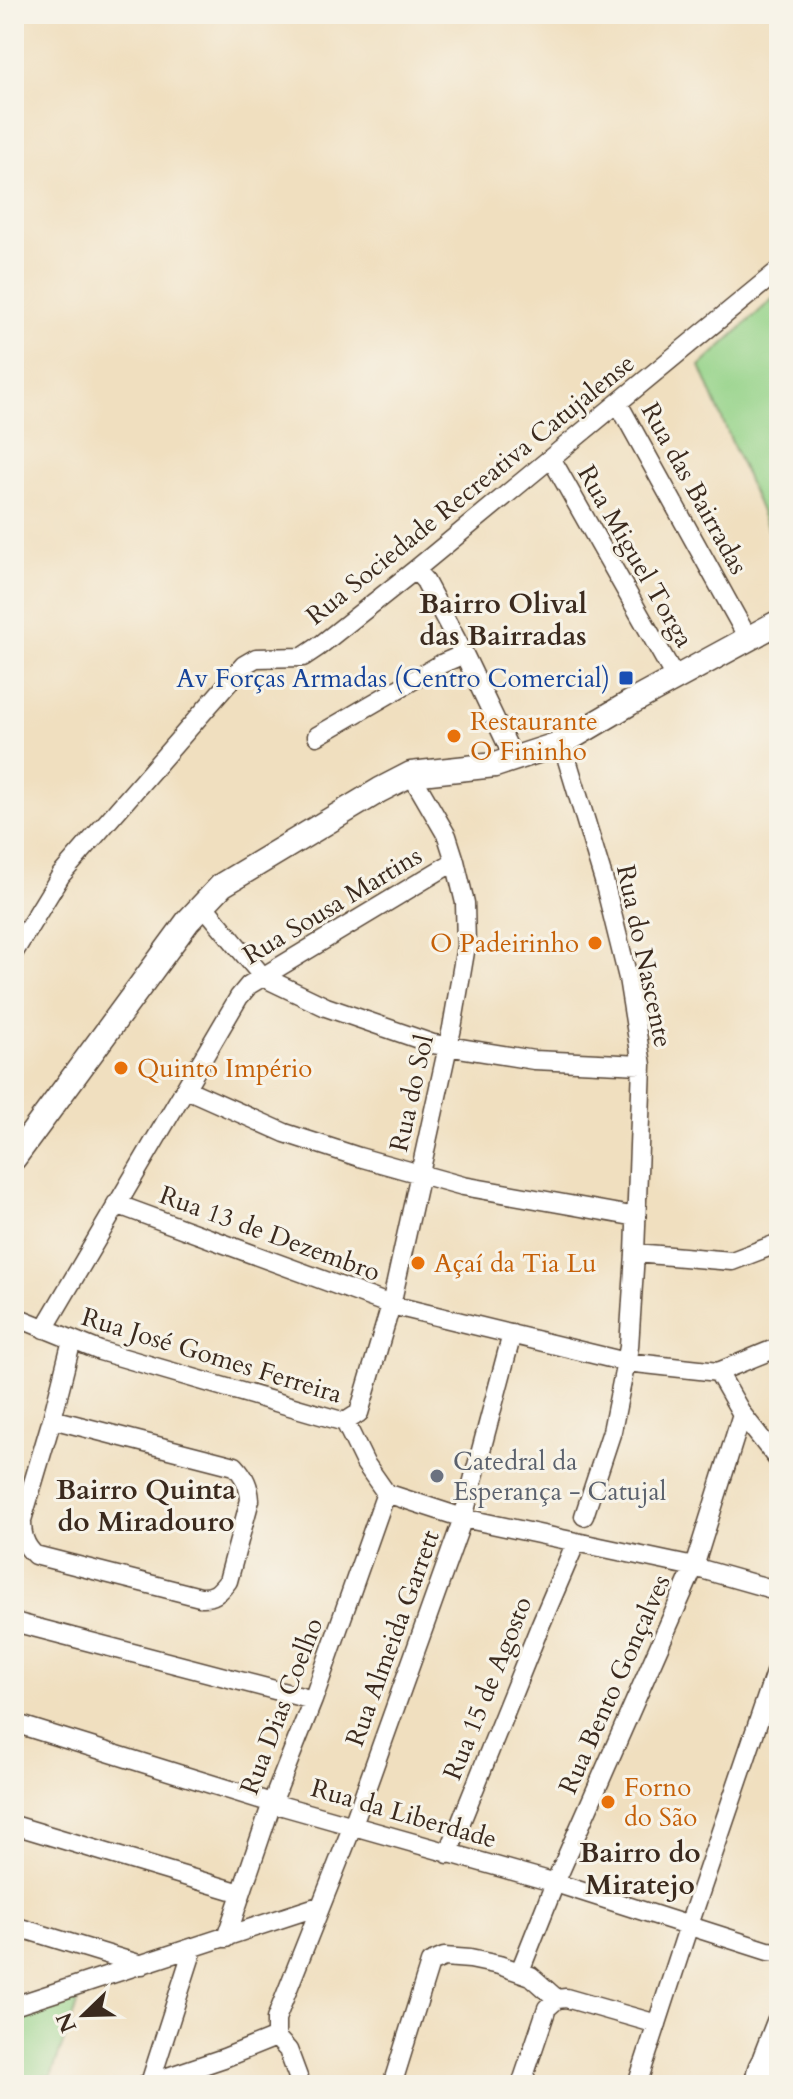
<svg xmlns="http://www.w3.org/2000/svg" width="793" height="2099" font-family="Cardo,serif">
<rect width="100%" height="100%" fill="#f7f3e8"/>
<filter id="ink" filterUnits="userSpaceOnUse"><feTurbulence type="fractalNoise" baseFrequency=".0125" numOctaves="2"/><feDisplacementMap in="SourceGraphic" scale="16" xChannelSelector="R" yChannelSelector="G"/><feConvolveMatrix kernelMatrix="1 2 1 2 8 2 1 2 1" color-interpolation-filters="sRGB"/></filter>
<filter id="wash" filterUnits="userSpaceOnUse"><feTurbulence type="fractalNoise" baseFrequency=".006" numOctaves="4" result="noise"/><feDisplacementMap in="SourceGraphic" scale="32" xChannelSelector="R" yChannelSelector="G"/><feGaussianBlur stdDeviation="1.8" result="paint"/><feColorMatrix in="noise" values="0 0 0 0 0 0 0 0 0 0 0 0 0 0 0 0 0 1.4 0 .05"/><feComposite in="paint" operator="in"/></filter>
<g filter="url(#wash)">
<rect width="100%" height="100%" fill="#f0dfbf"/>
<path fill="#95d389" stroke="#687e54" stroke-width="2" d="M779,293V555L700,366Z
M81,1994L51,2076L14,2079V2014L20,2015Z"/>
</g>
<g filter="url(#ink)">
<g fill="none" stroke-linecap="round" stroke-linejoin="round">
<g stroke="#564536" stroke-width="21">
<path id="street" d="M618,403L749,640
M551,458L676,679
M415,570L425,581L464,654L514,759
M317,736L441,664L464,654
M562,743L604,881L628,978L642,1065L635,1253L629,1347L612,1431L584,1516
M203,905L263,977L326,1007L433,1044L447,1046L534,1060L642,1065
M14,952L61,875L244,665L256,658L303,657L318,647L415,570L779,270
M186,1089L285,1133L359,1157L463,1186L637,1217
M116,1204L391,1305L626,1362L718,1372L779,1347
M635,1253L732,1261L779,1243
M14,1316L100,1351L345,1422L365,1463L386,1493L463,1518L694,1567L779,1591
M44,1329L239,997L249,985L455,861
M718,1372L742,1414L779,1461
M52,1419L235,1466C245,1477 249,1486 250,1500L228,1581C219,1593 214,1598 200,1597L35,1555C24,1545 22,1535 22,1520L52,1419L72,1340
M345,1422L359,1413L391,1305L452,1028L466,946L465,903L455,861L447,836L411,774
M14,1622L313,1700
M14,1723L272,1803L549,1881L768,1951L779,1952
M14,1825L241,1893
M448,1854L540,1626L576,1542
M14,1926L142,1965
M226,1938L272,1803L313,1700L386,1493
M520,1971L555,1883L694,1567L742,1414
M14,2006L319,1906
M150,2083L193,1949
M144,2085L224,2058L276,2037
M301,2085L288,2050L276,2037V2019L353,1825L463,1518L512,1334
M389,2085L393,2082L430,1963L444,1957L470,1959L499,1965L531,1976L557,1999
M521,2085L547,2008L557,1999L566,1998L657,2024
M637,2085L689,1925L779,1661"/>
</g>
<g stroke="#564536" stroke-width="27">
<path id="secondary" d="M14,1158L188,921L222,885L380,790L411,774L495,765L562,743L630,703L779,622
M765,2058L779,2022
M758,2085C757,2068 764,2057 779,2049"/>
</g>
<use href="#street" stroke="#fff" stroke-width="18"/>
<use href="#secondary" stroke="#fff" stroke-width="24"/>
</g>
</g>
<rect fill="#1a4fb4" stroke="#f7f3e8" stroke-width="3" x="618" y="670" width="16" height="16" rx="4"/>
<g fill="#e8710a" stroke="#f7f3e8" stroke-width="3">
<circle cx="454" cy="736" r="8"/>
<circle cx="595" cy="943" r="8"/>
<circle cx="121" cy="1068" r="8"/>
<circle cx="418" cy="1263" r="8"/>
<circle cx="608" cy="1802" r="8"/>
</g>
<circle fill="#6b7280" stroke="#f7f3e8" stroke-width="3" cx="437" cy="1476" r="8"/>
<g text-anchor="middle" stroke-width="6" stroke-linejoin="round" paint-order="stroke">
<g font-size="26" fill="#3b2a1e" stroke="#f7f3e8">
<text transform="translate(695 488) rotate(61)" y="9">Rua das Bairradas</text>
<text transform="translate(470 489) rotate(-39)" y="9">Rua Sociedade Recreativa Catujalense</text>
<text transform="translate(636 556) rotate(60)" y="9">Rua Miguel Torga</text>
<text transform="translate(332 905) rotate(-31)" y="9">Rua Sousa Martins</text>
<text transform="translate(645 956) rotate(78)" y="9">Rua do Nascente</text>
<text transform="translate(411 1093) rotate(-77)" y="9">Rua do Sol</text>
<text transform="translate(270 1233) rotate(20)" y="9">Rua 13 de Dezembro</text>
<text transform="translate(212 1355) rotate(17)" y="9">Rua José Gomes Ferreira</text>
<text transform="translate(392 1638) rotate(-70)" y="9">Rua Almeida Garrett</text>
<text transform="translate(614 1684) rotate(-66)" y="9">Rua Bento Gonçalves</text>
<text transform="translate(487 1688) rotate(-68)" y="9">Rua 15 de Agosto</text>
<text transform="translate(281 1706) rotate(-69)" y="9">Rua Dias Coelho</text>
<text transform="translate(404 1813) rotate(16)" y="9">Rua da Liberdade</text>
</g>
<g font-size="26" fill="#164399" stroke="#f7f3e8" text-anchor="end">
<text x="610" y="687">Av Forças Armadas (Centro Comercial)</text>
</g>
<g font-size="26" fill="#c56008" stroke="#f7f3e8" text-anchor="start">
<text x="470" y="730">Restaurante<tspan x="470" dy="30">O Fininho</tspan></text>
<text x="579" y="952" text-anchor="end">O Padeirinho</text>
<text x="137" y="1077">Quinto Império</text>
<text x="434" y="1272">Açaí da Tia Lu</text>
<text x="624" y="1796">Forno<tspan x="624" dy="30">do São</tspan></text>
</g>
<g font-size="26" fill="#5b616d" stroke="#f7f3e8" text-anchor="start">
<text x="453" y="1470">Catedral da<tspan x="453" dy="30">Esperança - Catujal</tspan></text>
</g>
<g font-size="28" font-weight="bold" fill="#3b2a1e" stroke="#f7f3e8">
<text x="503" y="613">Bairro Olival<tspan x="503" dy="32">das Bairradas</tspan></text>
<text x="146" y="1499">Bairro Quinta<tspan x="146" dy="32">do Miradouro</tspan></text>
<text x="640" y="1862">Bairro do<tspan x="640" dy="32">Miratejo</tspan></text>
</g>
</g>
<rect width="793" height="2099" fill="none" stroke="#f7f3e8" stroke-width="48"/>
<g transform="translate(84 2015) rotate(247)" stroke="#f7f3e8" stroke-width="6" paint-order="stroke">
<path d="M0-6L14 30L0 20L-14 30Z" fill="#3b2a1e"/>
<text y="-12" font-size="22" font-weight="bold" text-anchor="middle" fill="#3b2a1e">N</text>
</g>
</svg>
